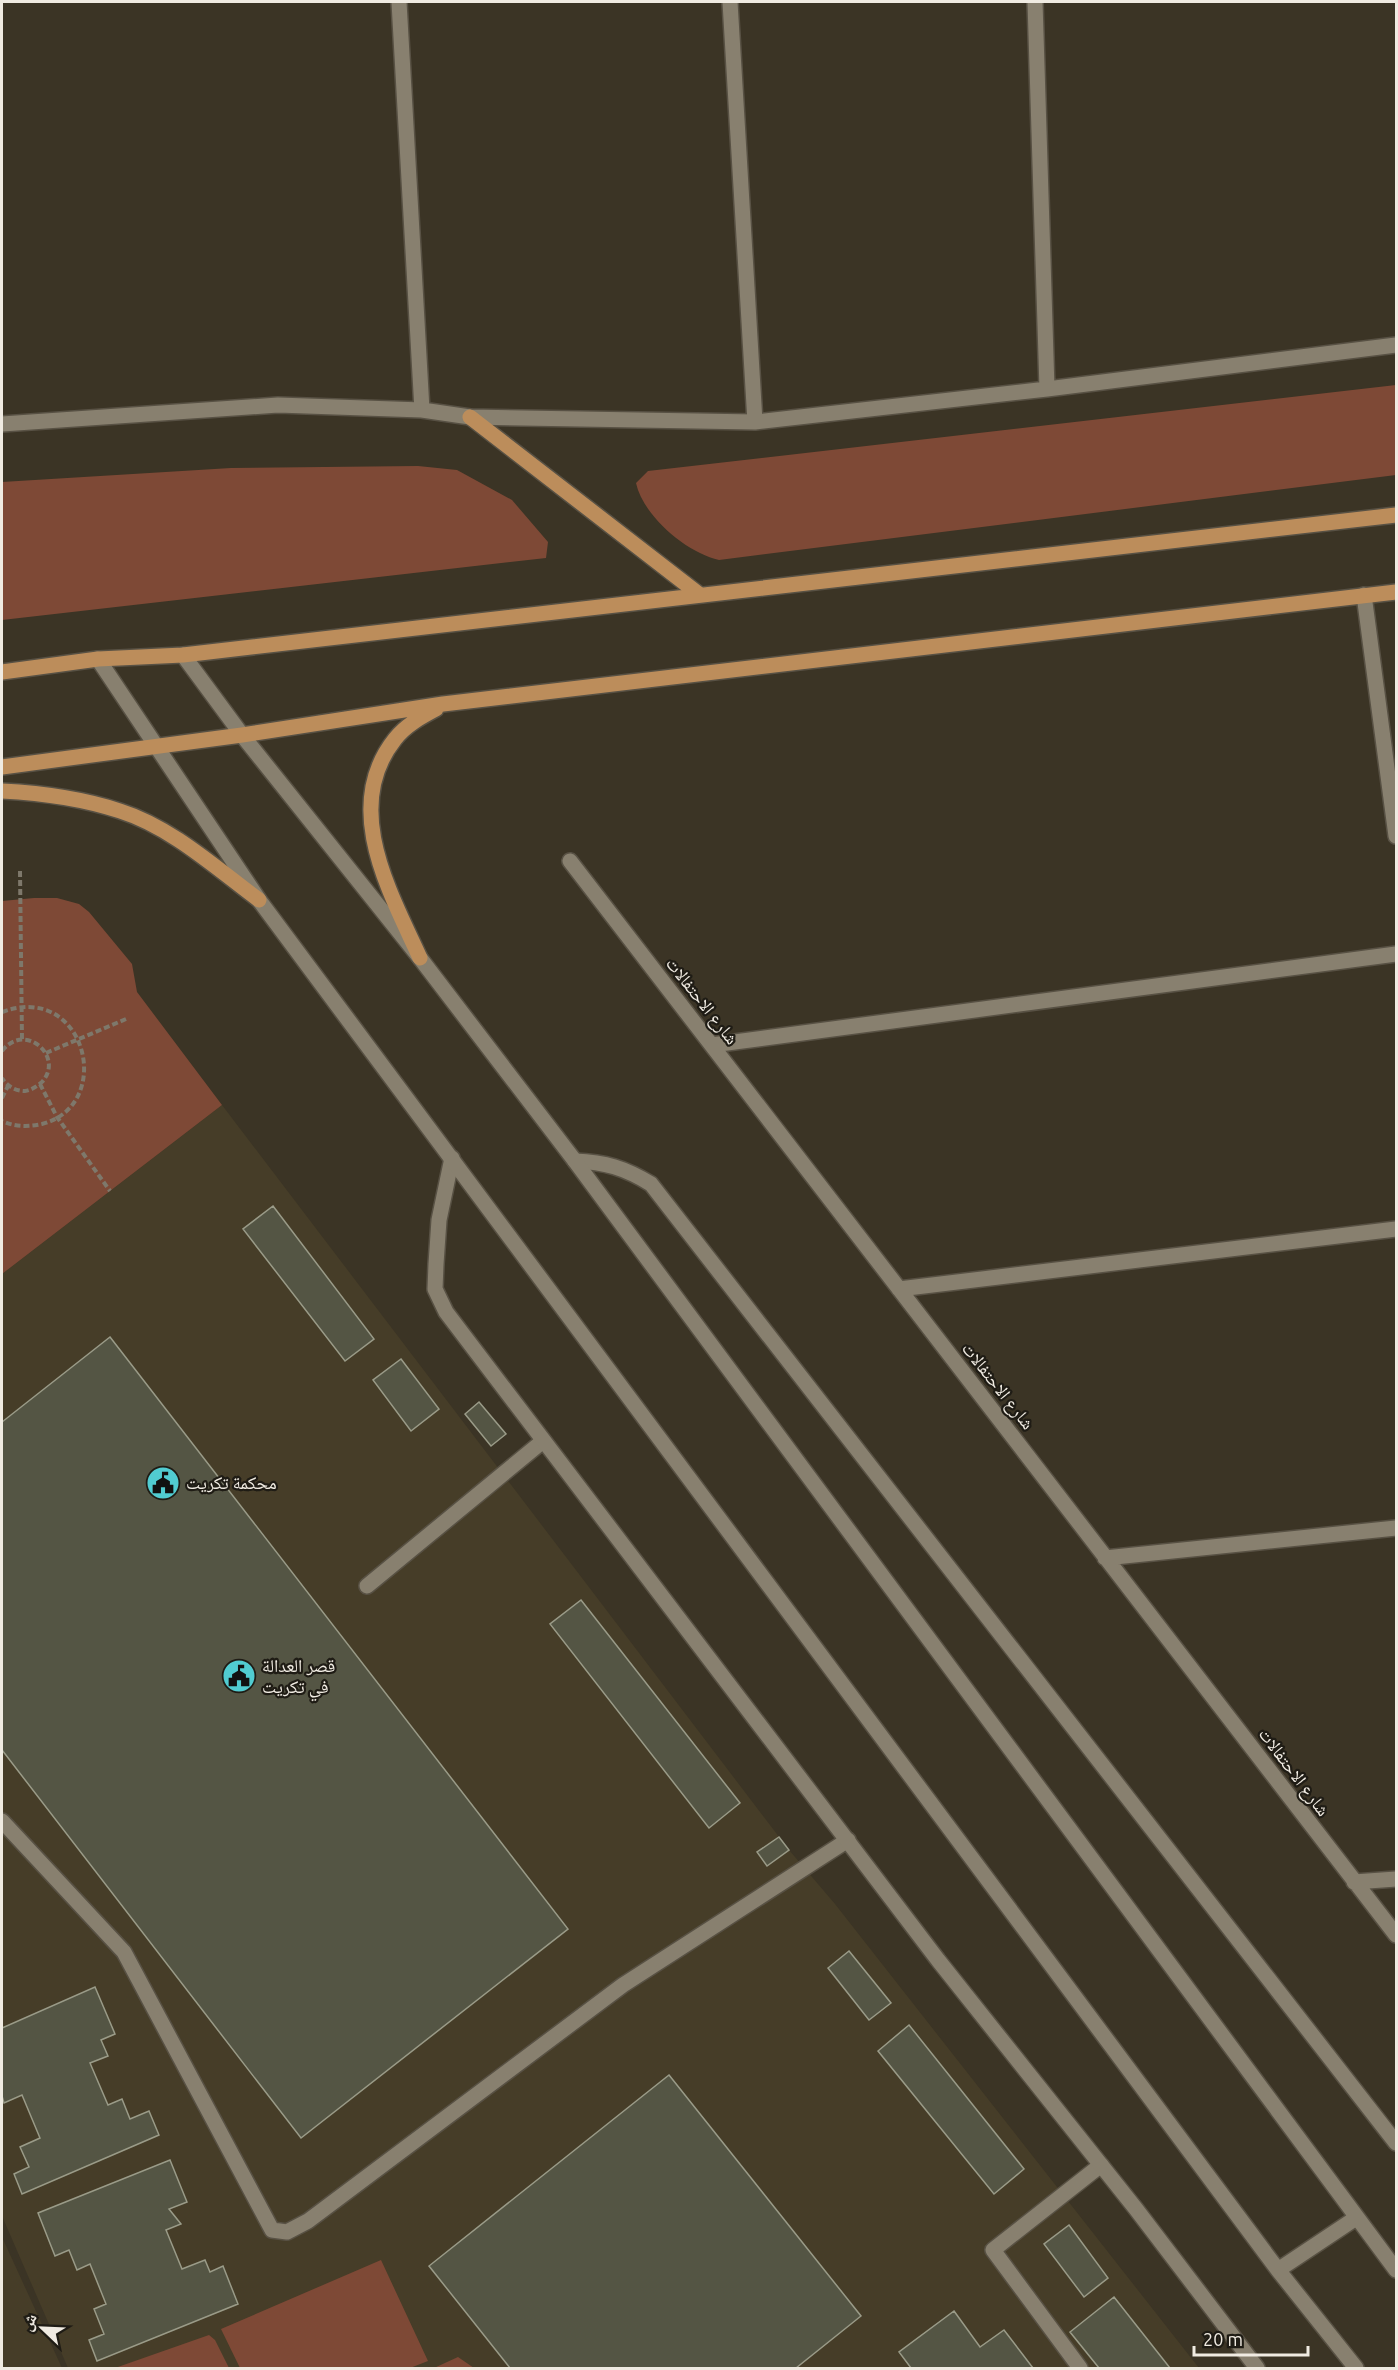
<svg xmlns="http://www.w3.org/2000/svg" width="1398" height="2370" font-family="Ubuntu,'Noto Naskh Arabic',sans-serif">
<rect width="100%" height="100%" fill="#3b3425"/>
<path fill="#463d28" d="M222,1105L789,1850L835,1904L1199,2368H68L2,2216V1274Z
M2,2237L62,2368H2Z"/>
<path fill="#7e4936" d="M1396,385V475L719,560C687,553 643,516 636,483L648,471Z
M418,466L457,470L512,500L548,542L546,558L2,620V482L231,468Z
M34,898H57L79,904L89,912L132,964L137,992L222,1105L2,1274V901Z
M381,2260L428,2361L410,2368H240L221,2329Z
M209,2335L215,2340L229,2368H115Z
M458,2357L474,2368H434Z"/>
<path fill="#545544" stroke="#9a9b88" stroke-width="1.5" d="M273,1206L374,1339L345,1361L243,1229Z
M110,1337L568,1929L301,2138L2,1750V1422Z
M401,1359L439,1409L411,1431L373,1380Z
M479,1402L506,1434L491,1446L465,1414Z
M581,1600L740,1803L709,1828L550,1624Z
M779,1837L789,1850L767,1866L757,1852Z
M849,1951L891,2003L869,2020L828,1968Z
M95,1987L115,2034L101,2040L108,2056L90,2063L108,2105L122,2099L130,2119L149,2111L159,2135L22,2194L14,2174L29,2167L20,2147L40,2138L22,2095L4,2103L2,2096V2028Z
M909,2025L1024,2169L994,2194L878,2051Z
M669,2075L861,2316L796,2368H510L429,2266Z
M170,2160L187,2202L169,2209L181,2224L166,2230L182,2269L205,2260L210,2272L223,2266L238,2304L97,2361L89,2340L104,2334L94,2309L106,2304L90,2264L77,2270L69,2250L55,2256L38,2213Z
M1069,2225L1108,2278L1084,2297L1044,2244Z
M1114,2297L1170,2368H1099L1070,2332Z
M954,2311L980,2347L1004,2330L1033,2368H911L899,2352Z"/>
<g fill="none" stroke-linecap="round" stroke-linejoin="round">
<g stroke="#585144" stroke-width="18">
<path id="service" d="M367,1586L543,1441
M2,1821L124,1952L272,2230L287,2232L308,2221L623,1985L848,1840
M1080,2368L993,2250L1101,2165"/>
</g>
<g stroke="#585144" stroke-width="18">
<path id="minor" d="M399,2L422,410
M730,2L755,422
M1035,2L1047,389
M2,424L278,405L422,410L470,417L755,422L1047,389L1396,345
M1364,595L1396,836
M570,861L1396,1935
M712,1045L1396,954
M452,1158L439,1220L436,1264L435,1289L446,1312L938,1960L1136,2209L1257,2368
M575,1161C605,1162 625,1168 651,1184L1396,2143
M899,1289L1396,1229
M1105,1558L1396,1528
M1354,1882L1396,1879"/>
</g>
<g stroke="#585144" stroke-width="18">
<path id="secondary" d="M183,655L242,735L420,958L575,1161L1396,2270
M98,659L259,900L1278,2270L1356,2368
M1278,2270L1356,2218"/>
</g>
<g stroke="#585144" stroke-width="18">
<path id="primary" d="M470,417L700,595
M2,672L98,659L183,655L1396,515
M2,767L242,735L443,704L1396,592
M2,791C41,793 81,798 120,811C171,827 216,868 259,900
M420,958C390,892 341,807 395,739C406,725 421,717 436,709"/>
</g>
<path stroke="#7e786b" stroke-width="4" stroke-dasharray="6 3" stroke-linecap="butt" d="M20,871L22,1040
M2,1012C86,981 116,1105 42,1124C28,1127 15,1127 2,1121
M2,1051C25,1021 65,1057 42,1082C37,1086 32,1090 25,1091C15,1091 7,1086 2,1078
M46,1053L126,1019
M40,1084L57,1117L110,1191
M2,1098L8,1086"/>
<use href="#service" stroke="#88806f" stroke-width="15"/>
<use href="#minor" stroke="#88806f" stroke-width="15"/>
<use href="#secondary" stroke="#88806f" stroke-width="15"/>
<use href="#primary" stroke="#bc8d5b" stroke-width="15"/>
</g>
<defs>
<g id="civic-disc" transform="scale(1.725)"><circle r="9.5" fill="#51ccd1" stroke="#1f1c15"/><path d="M-.6-6.5H3V-4.5H.6V-3L4-1V1h2V6H-6V1h2V-1L-.6-3ZM-1.2 2.5V6h2.4V2.5Z" fill="#111"/></g>
</defs>
<g fill-rule="evenodd">
<use href="#civic-disc" x="163" y="1483"/>
<use href="#civic-disc" x="239" y="1676"/>
</g>
<g text-anchor="middle" stroke-width="4.5" stroke-linejoin="round" paint-order="stroke">
<g font-size="18" fill="#f0ebe2" stroke="#1f1c15">
<text transform="translate(702 1001) rotate(52)" y="6">شارع الاحتفالات</text>
<text transform="translate(998 1386) rotate(52)" y="6">شارع الاحتفالات</text>
<text transform="translate(1294 1772) rotate(53)" y="6">شارع الاحتفالات</text>
</g>
<g font-size="18" fill="#f0ebe2" stroke="#1f1c15" text-anchor="start">
<text x="186" y="1489">محكمة تكريت</text>
<text x="262" y="1672">قصر العدالة<tspan x="262" dy="21">في تكريت</tspan></text>
</g>
</g>
<rect width="1398" height="2370" fill="none" stroke="#f0ebe2" stroke-width="6"/>
<g transform="translate(42 2328) rotate(293)" stroke="#1f1c15" stroke-width="4.5" paint-order="stroke">
<path d="M0-4.5L10 22L0 15L-10 22Z" fill="#f0ebe2"/>
<text y="-9" font-size="16" font-weight="bold" text-anchor="middle" fill="#f0ebe2">ش</text>
</g>
<path d="M1194 2346v9h114v-9" fill="none" stroke="#f0ebe2" stroke-width="3"/>
<text x="1203" y="2346" font-size="18" fill="#f0ebe2" stroke="#1f1c15" stroke-width="4.5" paint-order="stroke">20 m</text>
</svg>
